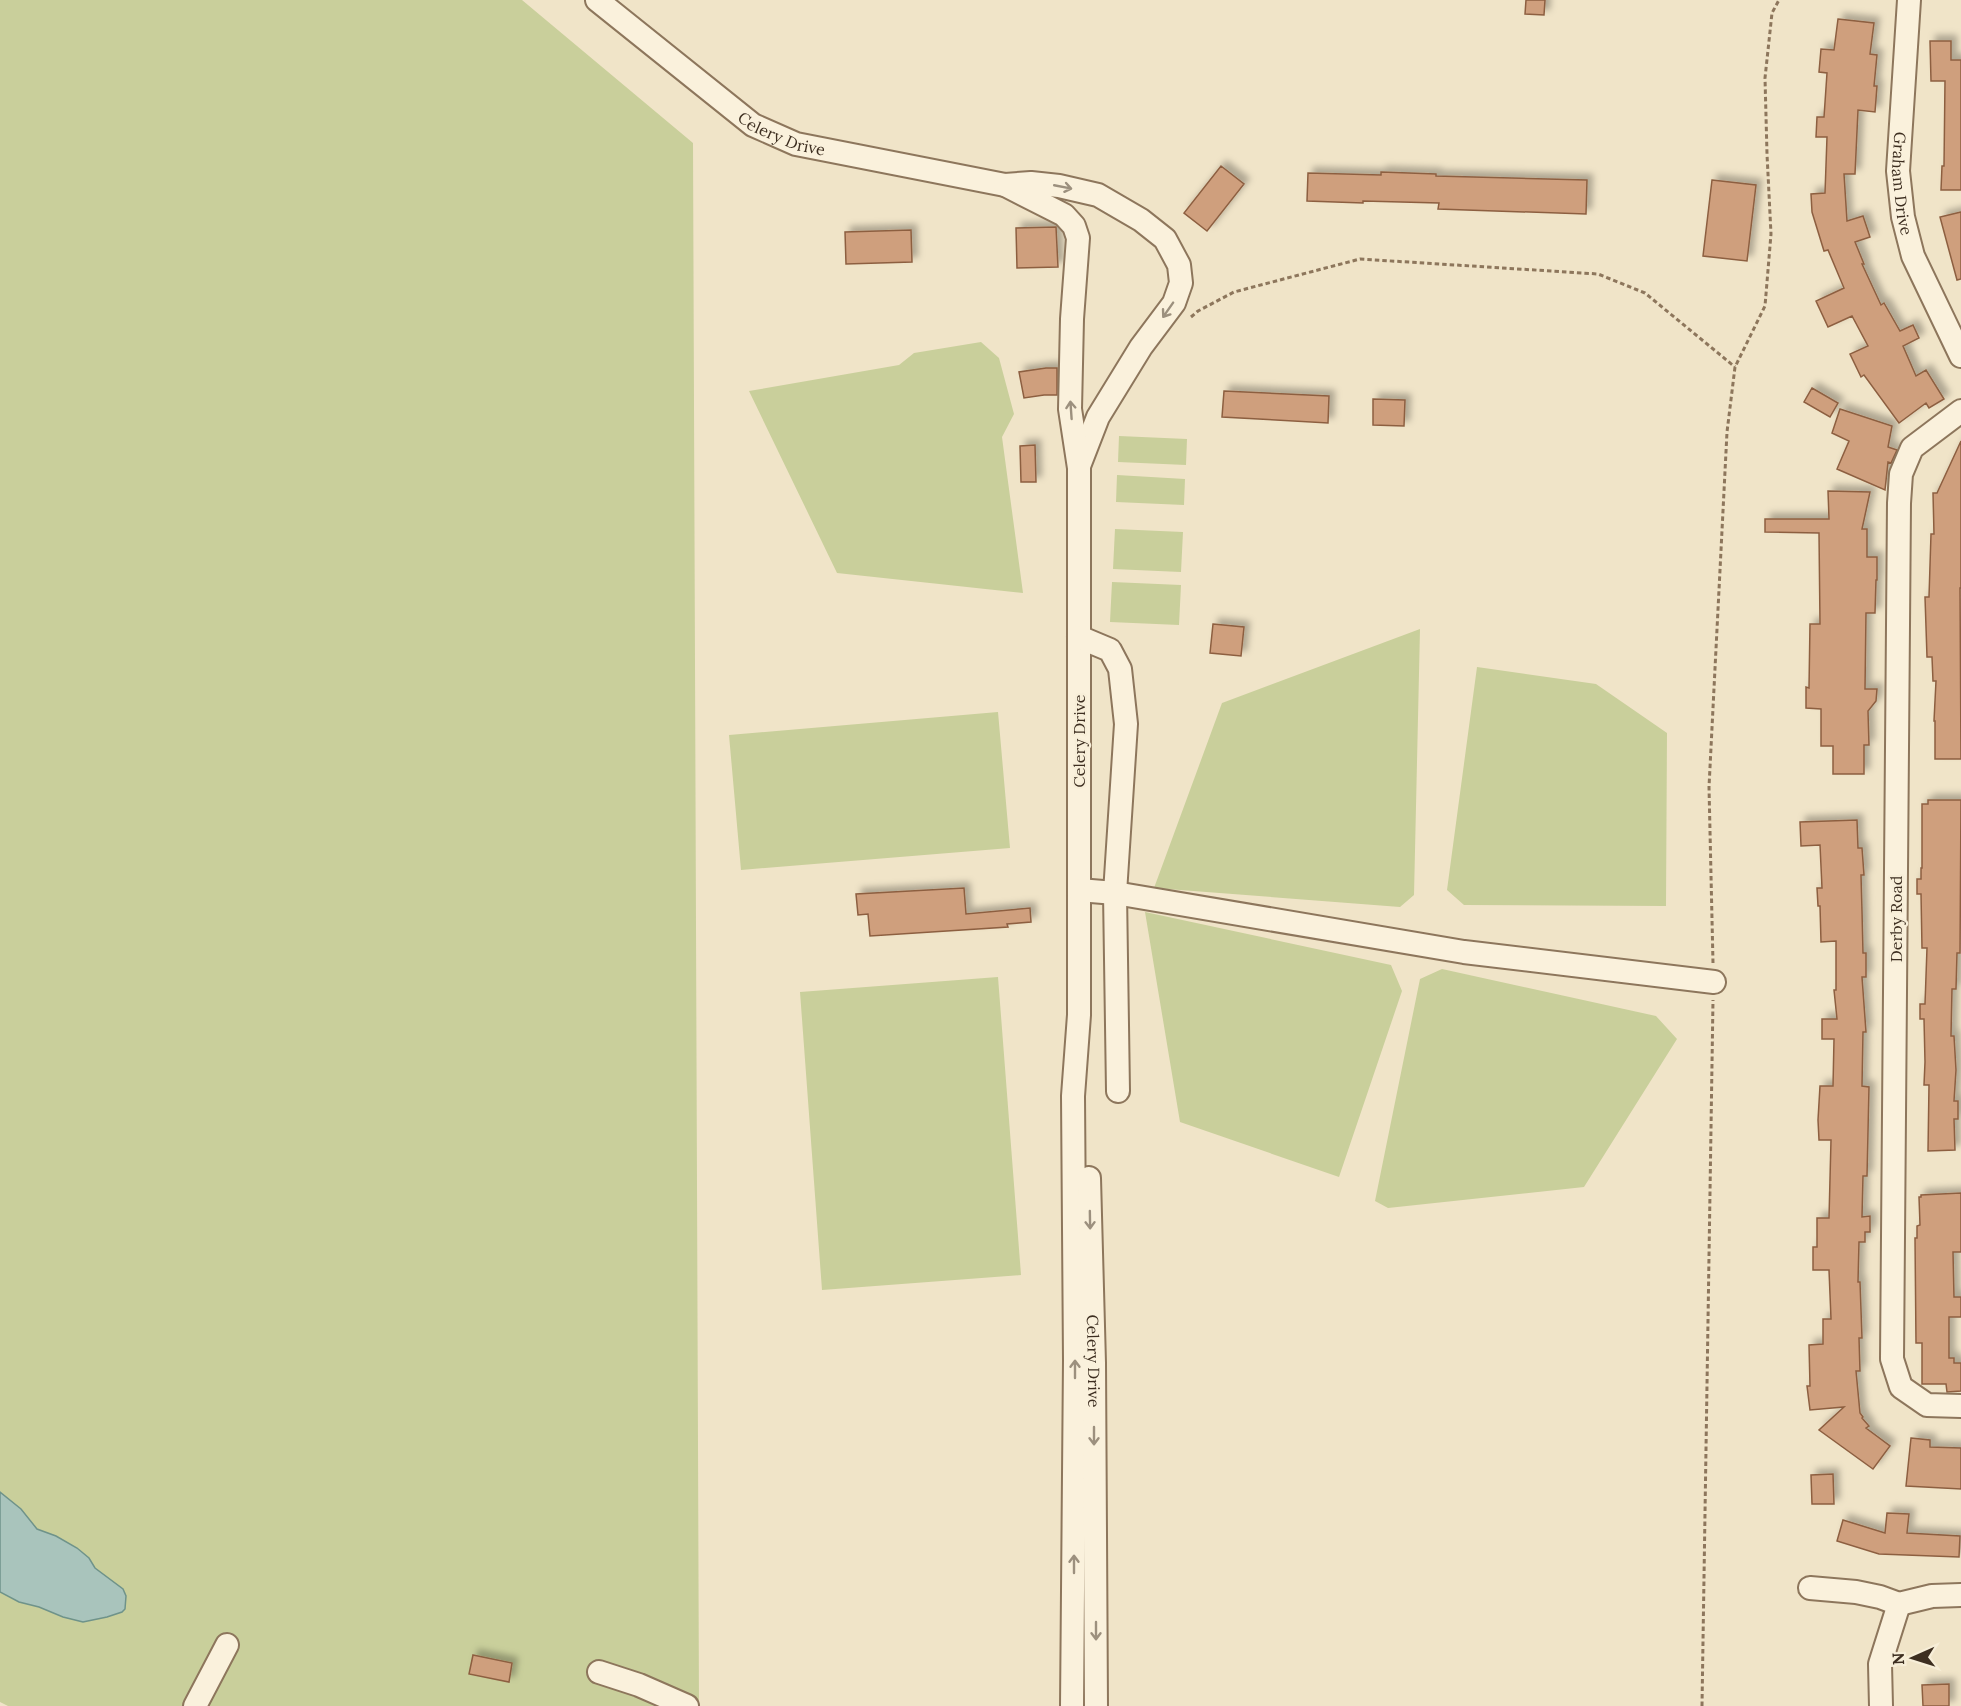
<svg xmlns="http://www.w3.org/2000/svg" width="1961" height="1706" font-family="Lora,serif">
<defs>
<filter id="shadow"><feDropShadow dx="5.5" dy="-5.5" stdDeviation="3" flood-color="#0004"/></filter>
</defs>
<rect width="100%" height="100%" fill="#f0e4c8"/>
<path fill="#c9cf9b" d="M0,0H522L693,143L699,1706H8L0,1702Z
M981,342L999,358L1014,414L1002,437L1023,593L837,573L749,391L899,365L914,353Z
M1119,436L1187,439L1186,465L1118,462Z
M1117,475L1185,479L1184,505L1116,502Z
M1115,529L1183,532L1181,572L1113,569Z
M1112,582L1181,585L1179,625L1110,622Z
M1420,629L1414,895L1400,907L1154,888L1222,703Z
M1477,667L1596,684L1667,733L1666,906L1464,905L1447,890Z
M998,712L1010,848L741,870L729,735Z
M1145,912L1391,965L1402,991L1339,1177L1180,1122Z
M1442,969L1656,1016L1677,1039L1584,1187L1388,1208L1375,1201L1420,979Z
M998,977L1021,1275L822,1290L800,992Z"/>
<path fill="#a9c4bc" stroke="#6f938a" stroke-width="1.5" d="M0,1492L21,1509L37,1529L56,1536L77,1548L89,1558L95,1568L123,1589L126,1596L125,1609L122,1612L107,1617L83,1622L63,1617L39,1607L19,1602L0,1592Z"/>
<path fill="#cf9f7d" stroke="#8d5f41" stroke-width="1.5" filter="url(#shadow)" d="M1526,0H1545L1544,15L1525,14Z
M1838,19L1874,23L1870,54L1877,55L1874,86H1877L1875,112L1858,110L1855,174H1844L1847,221L1863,216L1870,237L1855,242L1864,264H1862L1881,305L1884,303L1900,331L1913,325L1919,338L1903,346L1916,376L1926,370L1944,399L1929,408L1926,403L1899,423L1864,375L1861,377L1850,354L1868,346L1852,316L1828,327L1816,301L1844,288L1828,250L1824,251L1812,212L1811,194L1825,193L1827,137H1816L1817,117H1824L1827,73L1819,72L1821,49L1834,50Z
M1930,41H1951V60H1961V190H1941L1942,166H1944L1945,81H1931Z
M1221,166L1244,184L1207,231L1184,213Z
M1381,172L1436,174V176L1587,180L1586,214L1438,209L1439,203L1363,201V203L1307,201L1308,173L1381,175Z
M1712,180L1756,185L1747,261L1703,256Z
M1961,212V279L1957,280L1940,217Z
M1056,227L1058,267L1017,268L1016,228Z
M911,230L912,262L846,264L845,232Z
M1046,368H1057V395H1044L1024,398L1019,372Z
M1812,388L1838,403L1830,417L1804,402Z
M1224,391L1329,396L1328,423L1222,417Z
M1373,399L1405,400L1404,426L1373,425Z
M1840,409L1892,426L1888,447L1897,450L1891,463L1888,462L1885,490L1837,469L1849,441L1832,433Z
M1961,441V588H1960L1961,759H1935V721H1934L1936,681H1933L1932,657H1927L1925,597H1929L1931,534H1934L1933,493H1937Z
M1035,445L1036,482H1021L1020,446Z
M1828,491L1870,492L1862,529H1867V557H1877V580H1876L1875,613H1866L1865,689H1877L1876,701L1868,711L1869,745H1864V774H1833V746H1821V709L1806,708V687L1809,688L1810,624H1820L1819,533L1765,532V519H1829Z
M1213,624L1244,627L1241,656L1210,653Z
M1928,800H1961L1960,953H1957L1956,989H1952L1951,1036H1954L1956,1070L1954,1101H1958V1119H1954L1955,1150L1928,1151L1929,1085H1924L1925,1062L1924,1019H1920V1004H1925L1927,948H1922L1921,894H1917V879H1921V868H1922V804H1928Z
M1857,820L1858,848H1862L1864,875H1861L1862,911L1863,953H1866V977H1862L1866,1032H1863L1862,1086L1869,1087L1867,1176H1863L1862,1217L1870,1216V1232H1865V1242H1859L1858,1282H1860L1862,1338H1859L1860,1371H1856L1860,1413L1863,1417L1862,1418L1869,1426L1866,1428L1890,1446L1873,1469L1819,1430L1844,1407L1810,1410L1807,1386H1810L1809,1345L1823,1344V1319H1831L1829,1270H1813V1247H1817V1218H1829L1831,1140H1819L1818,1120L1820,1086H1833L1834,1039H1822V1019H1837L1834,990H1836V941L1821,942L1820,906H1818L1817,888H1822L1820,845L1801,846L1800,822Z
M964,888L966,914L1030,908L1031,922L1007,924L1008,927L870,936L868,914L858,915L856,894Z
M1961,1193V1252H1953L1954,1297H1961V1317H1949V1358H1954V1363H1961V1391L1947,1392L1946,1384H1922V1343H1916L1915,1238H1917V1226L1920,1225L1919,1197H1921V1195Z
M1911,1438L1930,1440V1447L1961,1448V1489L1906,1486Z
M1833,1474L1834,1504H1812L1811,1475Z
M1887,1513L1909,1514L1907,1533L1960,1536L1959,1557L1879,1554L1837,1541L1843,1520L1885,1533Z
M473,1655L512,1663L509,1682L469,1674Z
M1949,1684V1706H1923L1922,1685Z"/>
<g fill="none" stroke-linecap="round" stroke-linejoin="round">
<g stroke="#8d765c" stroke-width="26">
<g id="minor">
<path id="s1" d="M597,0L753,125L796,144L1005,185L1031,183L1059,186L1098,195L1141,220L1165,239L1179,265L1181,283L1174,303L1141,347L1098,417L1079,466"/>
<path id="s2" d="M1909,0L1898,171L1903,217L1913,256L1961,356"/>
<path d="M1005,185L1064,215L1074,226L1078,238L1072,319L1070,409L1079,468V1015L1073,1096L1075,1360L1072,1706"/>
<path d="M1961,411L1912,448L1901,474L1899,503L1892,1359L1901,1387L1927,1405L1961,1406"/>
<path d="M1079,637L1110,650L1120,669L1126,724L1115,893L1118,1091"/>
<path d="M1079,890L1115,893L1464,952L1714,982"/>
<path id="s3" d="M1089,1178L1094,1363L1096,1706"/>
<path d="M1810,1588L1856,1592L1880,1597L1899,1604L1932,1596L1961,1595"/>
<path d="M599,1672L639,1685L687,1706"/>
<path d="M195,1706L227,1645"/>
<path d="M1881,1706L1880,1664L1899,1604"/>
</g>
</g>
<path stroke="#8d765c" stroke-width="3" stroke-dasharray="4.5 3" stroke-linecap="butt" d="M1191,317L1198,311L1234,292L1360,259L1598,274L1645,293L1735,367
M1713,963L1709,787L1727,432L1735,367L1765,306L1771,234L1767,154L1765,78L1772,13L1779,0
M1702,1706L1713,1000"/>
<use href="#minor" stroke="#faf1dc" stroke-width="22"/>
</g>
<defs><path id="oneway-shaft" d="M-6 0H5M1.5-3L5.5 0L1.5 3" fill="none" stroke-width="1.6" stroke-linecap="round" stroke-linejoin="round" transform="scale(1.5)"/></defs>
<g stroke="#9c907e">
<use href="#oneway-shaft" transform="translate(1063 187) rotate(11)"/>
<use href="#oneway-shaft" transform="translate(1168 310) rotate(125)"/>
<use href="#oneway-shaft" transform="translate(1071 410) rotate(-94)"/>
<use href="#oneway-shaft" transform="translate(1090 1220) rotate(89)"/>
<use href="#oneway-shaft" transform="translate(1075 1369) rotate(-90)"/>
<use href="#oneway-shaft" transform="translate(1094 1436) rotate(90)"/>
<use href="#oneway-shaft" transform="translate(1074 1564) rotate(-90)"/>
<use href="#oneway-shaft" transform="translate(1096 1631) rotate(90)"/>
</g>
<g text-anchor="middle" stroke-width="4.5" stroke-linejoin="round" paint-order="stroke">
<g font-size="16" fill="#3d2e20" stroke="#f7eed8">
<text dy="6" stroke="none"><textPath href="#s1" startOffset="230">Celery Drive</textPath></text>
<text dy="6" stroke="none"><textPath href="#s2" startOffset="184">Graham Drive</textPath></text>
<text transform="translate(1079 741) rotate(-90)" y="6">Celery Drive</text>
<text transform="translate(1896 919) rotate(-90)" y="6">Derby Road</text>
<text dy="6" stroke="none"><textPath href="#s3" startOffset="183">Celery Drive</textPath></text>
</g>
</g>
<g transform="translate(1913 1658) rotate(267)" stroke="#f7eed8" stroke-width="4.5" paint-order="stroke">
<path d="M0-4.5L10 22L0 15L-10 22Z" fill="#3d2e20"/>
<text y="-9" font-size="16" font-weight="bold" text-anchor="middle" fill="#3d2e20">N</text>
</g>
</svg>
